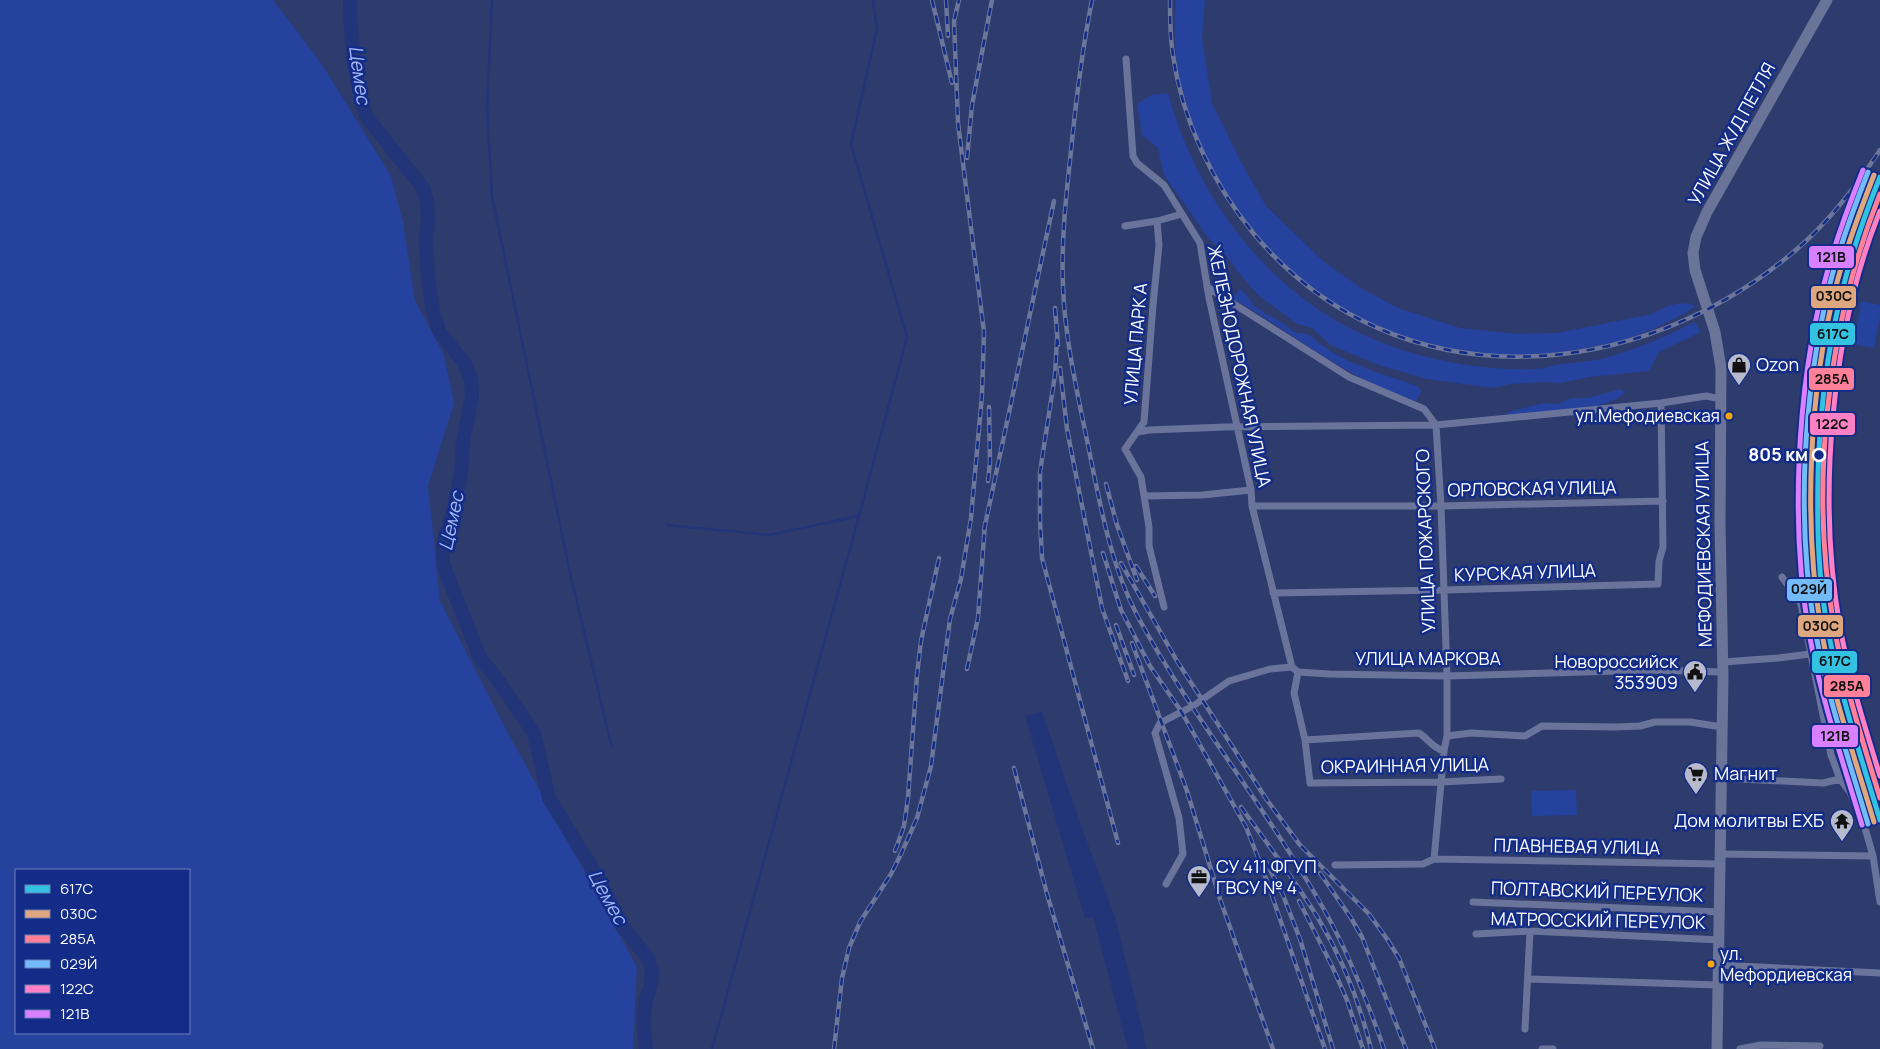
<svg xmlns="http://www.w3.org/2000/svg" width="1880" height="1049" font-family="Manrope,sans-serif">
<rect width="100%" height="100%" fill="#2e3b6d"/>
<path fill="#26429f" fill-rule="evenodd" d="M0,0H273L321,63L391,176L403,222L415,301L444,355L454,403L428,486L440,601L502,722L637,967L633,1049H0ZM16,870H189V1033H16Z
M1176,0H1205L1202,38L1212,103L1241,162L1266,206L1323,261L1361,288L1398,308L1460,328L1518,334L1558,333L1652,314C1666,306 1681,299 1696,306C1675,320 1648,332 1624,340C1608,345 1589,347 1572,350C1555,353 1537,356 1520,356C1484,357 1446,351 1411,342C1387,335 1364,322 1343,309C1237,245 1164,127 1176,0Z
M1168,93C1190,175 1242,256 1312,305C1375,350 1460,372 1537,369C1546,368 1554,365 1563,364C1580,362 1598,361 1615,355C1642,347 1669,335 1695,322L1701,332L1659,352L1649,371L1589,377L1561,383L1542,382L1511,384L1493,388L1427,379L1382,366L1347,352L1331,345L1312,328L1297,324L1258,295L1238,272L1225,254L1209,239L1164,175L1158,148L1142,135L1137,104L1151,95Z
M1220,283L1236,296L1239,289L1246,294L1253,305L1266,314L1278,320L1296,333C1312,333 1313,339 1326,348C1354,367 1386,375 1417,386L1422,391L1416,401C1340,377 1282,323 1213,288L1211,284Z
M1861,301L1880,305V316L1874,348L1853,344Z
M1620,389L1625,392C1615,404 1599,403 1586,410L1508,417V412L1544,403L1559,404L1571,398H1588Z
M1576,790L1577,815L1532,816L1531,791Z"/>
<path fill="#223578" d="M1042,712L1084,834L1115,917L1147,1049H1128L1093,917L1085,918L1025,716Z"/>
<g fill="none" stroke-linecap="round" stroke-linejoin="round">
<path stroke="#223578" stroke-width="2.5" d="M492,0L487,108L492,196L570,573L612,748
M859,516L907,337L851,144L877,29L873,0
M667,525L769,535L859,516L712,1049"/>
<path stroke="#223578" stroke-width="14" d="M350,0C350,31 355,86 366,116L423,188L427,201L428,222L426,239L428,278L433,311L439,331L465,364L471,380L472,397L463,441L461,473L454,507L443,545V564L480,658L495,676L534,733L549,798L598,878L622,926L647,957L652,970L651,985L646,1000L643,1021L646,1049"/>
<path stroke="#6a749b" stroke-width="7" d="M1126,59L1133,156L1137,163L1164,185L1200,243L1209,298L1251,490L1252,506L1292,667
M1157,221L1159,245L1153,305L1144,422L1125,449L1141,477L1149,527V546L1164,607
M1125,226L1157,221L1182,214
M1207,287L1349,377L1424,409L1436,425L1661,403L1706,396L1721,399
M1138,432L1149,430L1225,427L1436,425L1441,506L1447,676V736L1444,751L1434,859L1423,864L1335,865
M1144,496L1202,495L1251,490
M1252,506H1441L1663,501
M1782,577L1801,604L1831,755L1840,779L1850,792L1865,828L1873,856L1880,902
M1273,593L1443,590L1658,584L1659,561L1663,547L1661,403
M1723,662L1778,658L1810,654
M1298,672L1294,693L1305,740L1310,783L1441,782L1501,779
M1447,736L1471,733L1525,736L1542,726L1615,727L1640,726L1655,722H1690L1722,727
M1305,740L1419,733C1430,740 1431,747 1444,751
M1720,778L1823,783L1840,779
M1720,854L1873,856
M1434,859L1719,864
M1166,884L1183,854L1179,818L1155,733L1160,723L1193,706L1229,681L1270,669L1292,667L1298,672L1329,674L1447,676L1653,670L1723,672
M1473,902L1720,912
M1476,934L1530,931L1720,940
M1719,965L1880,973
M1529,979L1718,985
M1525,1029L1530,931
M1542,1049H1553
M1740,1049L1761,1045L1820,1046"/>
<path stroke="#6a7398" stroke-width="11" d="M1717,1049L1723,678L1720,524L1721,368L1715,332L1695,270L1693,253L1696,237L1707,212L1827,0"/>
<g stroke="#6c769b" stroke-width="4.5">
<path id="rail" d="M932,0L952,83
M946,0L948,36
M1092,0C1082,50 1076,100 1071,151C1066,197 1061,241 1063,287C1065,344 1080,404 1091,460C1102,514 1112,568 1138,617C1191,715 1262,802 1318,899C1346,946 1366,997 1384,1049
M1170,0C1170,18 1170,37 1173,55C1182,120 1213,184 1254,234C1397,405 1639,385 1797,249C1830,221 1857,185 1880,150
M967,158L972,105L992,0
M1055,308L1058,345
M1057,339L1055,375L1040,472V520L1042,558L1118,843
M1060,368L1067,429L1102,608L1128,681
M988,481L990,462L989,407
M1106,484L1117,525L1137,580
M984,530L1054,201
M1103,553L1121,610L1150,666L1181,711L1246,827L1263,870L1325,1049
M1121,563L1177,661L1267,800L1300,845L1369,914L1387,939L1399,958L1435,1049
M1136,566L1155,596
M1116,625L1134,675
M1132,643L1187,791L1220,899L1273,1049
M967,669L978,618L985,523
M1014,768L1047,894L1093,1049
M1241,807C1267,843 1294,879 1318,918C1342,958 1360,1003 1371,1049
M895,851L904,826L908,798L917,675L921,641L939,558
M1266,862L1283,895
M1320,873L1351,918L1362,937L1406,1049
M1281,890L1300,939L1333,1049
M1299,901L1332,966L1347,1000L1363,1049
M834,1049L842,978L849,948L860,922L891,874L901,854L917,818L931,766L950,619L961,579L971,518L982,395L984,332L958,123L954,21L959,0"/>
</g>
<use href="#rail" stroke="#132c88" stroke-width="2.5" stroke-dasharray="8" stroke-linecap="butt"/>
<g stroke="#132c88" stroke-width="9">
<path id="rail-1" d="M1880,177C1839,278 1821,366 1818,475C1817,527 1818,579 1828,630C1840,694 1861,757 1880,820"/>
</g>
<g stroke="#132c88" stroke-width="9">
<path id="rail-2" d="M1874,822C1855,758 1832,694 1821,628C1803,523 1809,389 1836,286C1846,248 1860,211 1874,175"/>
</g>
<g stroke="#132c88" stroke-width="9">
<path id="rail-3" d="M1880,194C1827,326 1809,486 1834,626C1844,684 1863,742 1880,798"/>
</g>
<g stroke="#132c88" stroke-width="9">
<path id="rail-4" d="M1868,824C1849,760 1827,695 1815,630C1796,520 1803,396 1829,287C1839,248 1853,210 1868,172"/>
</g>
<g stroke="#132c88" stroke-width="9">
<path id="rail-5" d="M1880,211C1831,332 1817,498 1840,627C1849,677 1865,727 1880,776"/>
</g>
<g stroke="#132c88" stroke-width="9">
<path id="rail-6" d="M1862,825C1843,762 1821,698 1809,633C1790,525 1797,390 1824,284C1834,245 1848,207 1863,170"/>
</g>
<use href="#rail-1" stroke="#33c2e2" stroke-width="5"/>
<use href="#rail-2" stroke="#dfa77e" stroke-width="5"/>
<use href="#rail-3" stroke="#ff8098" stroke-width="5"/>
<use href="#rail-4" stroke="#73baf8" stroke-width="5"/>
<use href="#rail-5" stroke="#ff80c5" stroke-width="5"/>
<use href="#rail-6" stroke="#d880ff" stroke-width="5"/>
</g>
<defs>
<g id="shop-pin" transform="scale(1.25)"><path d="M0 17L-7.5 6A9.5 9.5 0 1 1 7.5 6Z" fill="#b6bacc" stroke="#132c88"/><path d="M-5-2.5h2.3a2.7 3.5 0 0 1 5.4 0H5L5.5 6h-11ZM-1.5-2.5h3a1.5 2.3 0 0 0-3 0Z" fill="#111"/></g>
<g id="civic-pin" transform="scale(1.25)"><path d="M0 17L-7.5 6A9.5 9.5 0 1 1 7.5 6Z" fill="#b6bacc" stroke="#132c88"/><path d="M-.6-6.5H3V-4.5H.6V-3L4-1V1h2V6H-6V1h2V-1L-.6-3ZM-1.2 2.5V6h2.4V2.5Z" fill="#111"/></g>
<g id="supermarket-pin" transform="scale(1.25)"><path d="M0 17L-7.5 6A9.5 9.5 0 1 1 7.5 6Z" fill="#b6bacc" stroke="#132c88"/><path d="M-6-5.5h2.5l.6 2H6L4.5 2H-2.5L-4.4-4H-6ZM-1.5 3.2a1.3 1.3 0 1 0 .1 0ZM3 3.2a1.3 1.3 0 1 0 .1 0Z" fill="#111"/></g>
<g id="temple-pin" transform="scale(1.25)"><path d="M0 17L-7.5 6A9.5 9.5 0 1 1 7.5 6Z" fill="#b6bacc" stroke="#132c88"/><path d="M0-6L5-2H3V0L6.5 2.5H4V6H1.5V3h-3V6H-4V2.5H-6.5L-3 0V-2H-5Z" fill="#111"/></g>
<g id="office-pin" transform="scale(1.25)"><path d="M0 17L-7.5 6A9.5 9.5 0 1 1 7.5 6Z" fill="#b6bacc" stroke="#132c88"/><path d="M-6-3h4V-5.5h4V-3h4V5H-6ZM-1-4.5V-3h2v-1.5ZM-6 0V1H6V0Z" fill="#111"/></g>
</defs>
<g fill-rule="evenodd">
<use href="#shop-pin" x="1739" y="365"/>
<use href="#civic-pin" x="1695" y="672"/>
<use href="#supermarket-pin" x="1696" y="774"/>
<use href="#temple-pin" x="1842" y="821"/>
<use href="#office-pin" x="1199" y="877"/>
</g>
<g fill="#f7a600" stroke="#132c88" stroke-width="2">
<circle cx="1729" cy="416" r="4.5"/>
<circle cx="1711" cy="964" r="4.5"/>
</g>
<circle fill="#132c88" stroke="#fff" stroke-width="2.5" cx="1819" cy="455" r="6"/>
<g text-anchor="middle" stroke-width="5" stroke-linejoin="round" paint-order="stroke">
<g font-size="17" fill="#fff" stroke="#132c88" text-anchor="end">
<text x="1720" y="422">ул.Мефодиевская</text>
<text x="1720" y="960" text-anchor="start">ул.<tspan x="1720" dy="21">Мефордиевская</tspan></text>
</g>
<g font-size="18" fill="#fff" stroke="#132c88">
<text transform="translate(1732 134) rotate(-61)" y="6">УЛИЦА Ж/Д ПЕТЛЯ</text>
<text transform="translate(1136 344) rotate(-85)" y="6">УЛИЦА ПАРК А</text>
<text transform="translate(1239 366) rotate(78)" y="6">ЖЕЛЕЗНОДОРОЖНАЯ УЛИЦА</text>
<text transform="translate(1532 489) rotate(-1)" y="6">ОРЛОВСКАЯ УЛИЦА</text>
<text transform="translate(1426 541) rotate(-92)" y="6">УЛИЦА ПОЖАРСКОГО</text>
<text transform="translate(1704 544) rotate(-91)" y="6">МЕФОДИЕВСКАЯ УЛИЦА</text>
<text transform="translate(1525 573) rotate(-2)" y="6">КУРСКАЯ УЛИЦА</text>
<text x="1428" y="665">УЛИЦА МАРКОВА</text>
<text transform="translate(1405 766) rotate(-1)" y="6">ОКРАИННАЯ УЛИЦА</text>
<text transform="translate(1577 847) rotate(1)" y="6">ПЛАВНЕВАЯ УЛИЦА</text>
<text transform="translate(1597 892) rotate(2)" y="6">ПОЛТАВСКИЙ ПЕРЕУЛОК</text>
<text transform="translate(1598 921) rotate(1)" y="6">МАТРОССКИЙ ПЕРЕУЛОК</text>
</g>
<g font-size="18" fill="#fff" stroke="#132c88" text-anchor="start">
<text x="1756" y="371">Ozon</text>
<text x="1678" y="668" text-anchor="end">Новороссийск<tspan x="1678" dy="21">353909</tspan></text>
<text x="1714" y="780">Магнит</text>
<text x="1824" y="827" text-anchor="end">Дом молитвы ЕХБ</text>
<text x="1216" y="873">СУ 411 ФГУП<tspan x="1216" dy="21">ГВСУ № 4</tspan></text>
</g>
<g font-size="18" font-weight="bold" fill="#fff" stroke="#132c88" text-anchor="end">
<text x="1808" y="461">805 км</text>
</g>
<g font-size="19" font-style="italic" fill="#a4b8f7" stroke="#132c88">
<text transform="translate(360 75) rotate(82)" y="7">Цемес</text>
<text transform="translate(451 521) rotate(-78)" y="7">Цемес</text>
<text transform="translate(608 897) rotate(61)" y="7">Цемес</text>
</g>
</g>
<g stroke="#132c88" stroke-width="2">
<rect x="1808" y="245" width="47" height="24" rx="5" fill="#d880ff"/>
<rect x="1810" y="285" width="47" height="24" rx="5" fill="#dfa77e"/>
<rect x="1809" y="322" width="47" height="24" rx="5" fill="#33c2e2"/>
<rect x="1808" y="367" width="47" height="24" rx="5" fill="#ff8098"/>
<rect x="1809" y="412" width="47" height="24" rx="5" fill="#ff80c5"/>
<rect x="1786" y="578" width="47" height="24" rx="5" fill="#73baf8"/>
<rect x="1797" y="614" width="47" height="24" rx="5" fill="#dfa77e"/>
<rect x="1811" y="650" width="47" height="24" rx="5" fill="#33c2e2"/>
<rect x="1823" y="674" width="48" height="24" rx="5" fill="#ff8098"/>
<rect x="1811" y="724" width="48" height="24" rx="5" fill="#d880ff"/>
</g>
<g font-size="14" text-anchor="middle" font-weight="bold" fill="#111">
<text x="1831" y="262">121В</text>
<text x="1834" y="301">030C</text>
<text x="1833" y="339">617C</text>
<text x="1832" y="384">285А</text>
<text x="1832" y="429">122С</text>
<text x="1809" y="594">029Й</text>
<text x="1821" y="631">030C</text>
<text x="1835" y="666">617C</text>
<text x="1847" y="691">285А</text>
<text x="1835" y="741">121В</text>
</g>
<rect x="15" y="869" width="175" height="165" fill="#132c88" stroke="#7180b8"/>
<rect x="25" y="885" width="25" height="8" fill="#33c2e2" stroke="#7180b8"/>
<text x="60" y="894" font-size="15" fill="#ffffff">617C</text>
<rect x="25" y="910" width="25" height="8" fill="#dfa77e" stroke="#7180b8"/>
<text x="60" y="919" font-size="15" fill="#ffffff">030C</text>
<rect x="25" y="935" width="25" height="8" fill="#ff8098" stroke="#7180b8"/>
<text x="60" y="944" font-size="15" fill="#ffffff">285А</text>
<rect x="25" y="960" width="25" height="8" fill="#73baf8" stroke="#7180b8"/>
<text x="60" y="969" font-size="15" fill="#ffffff">029Й</text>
<rect x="25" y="985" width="25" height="8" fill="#ff80c5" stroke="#7180b8"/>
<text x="60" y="994" font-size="15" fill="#ffffff">122С</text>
<rect x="25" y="1010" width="25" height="8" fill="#d880ff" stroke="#7180b8"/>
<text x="60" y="1019" font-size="15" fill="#ffffff">121В</text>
</svg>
